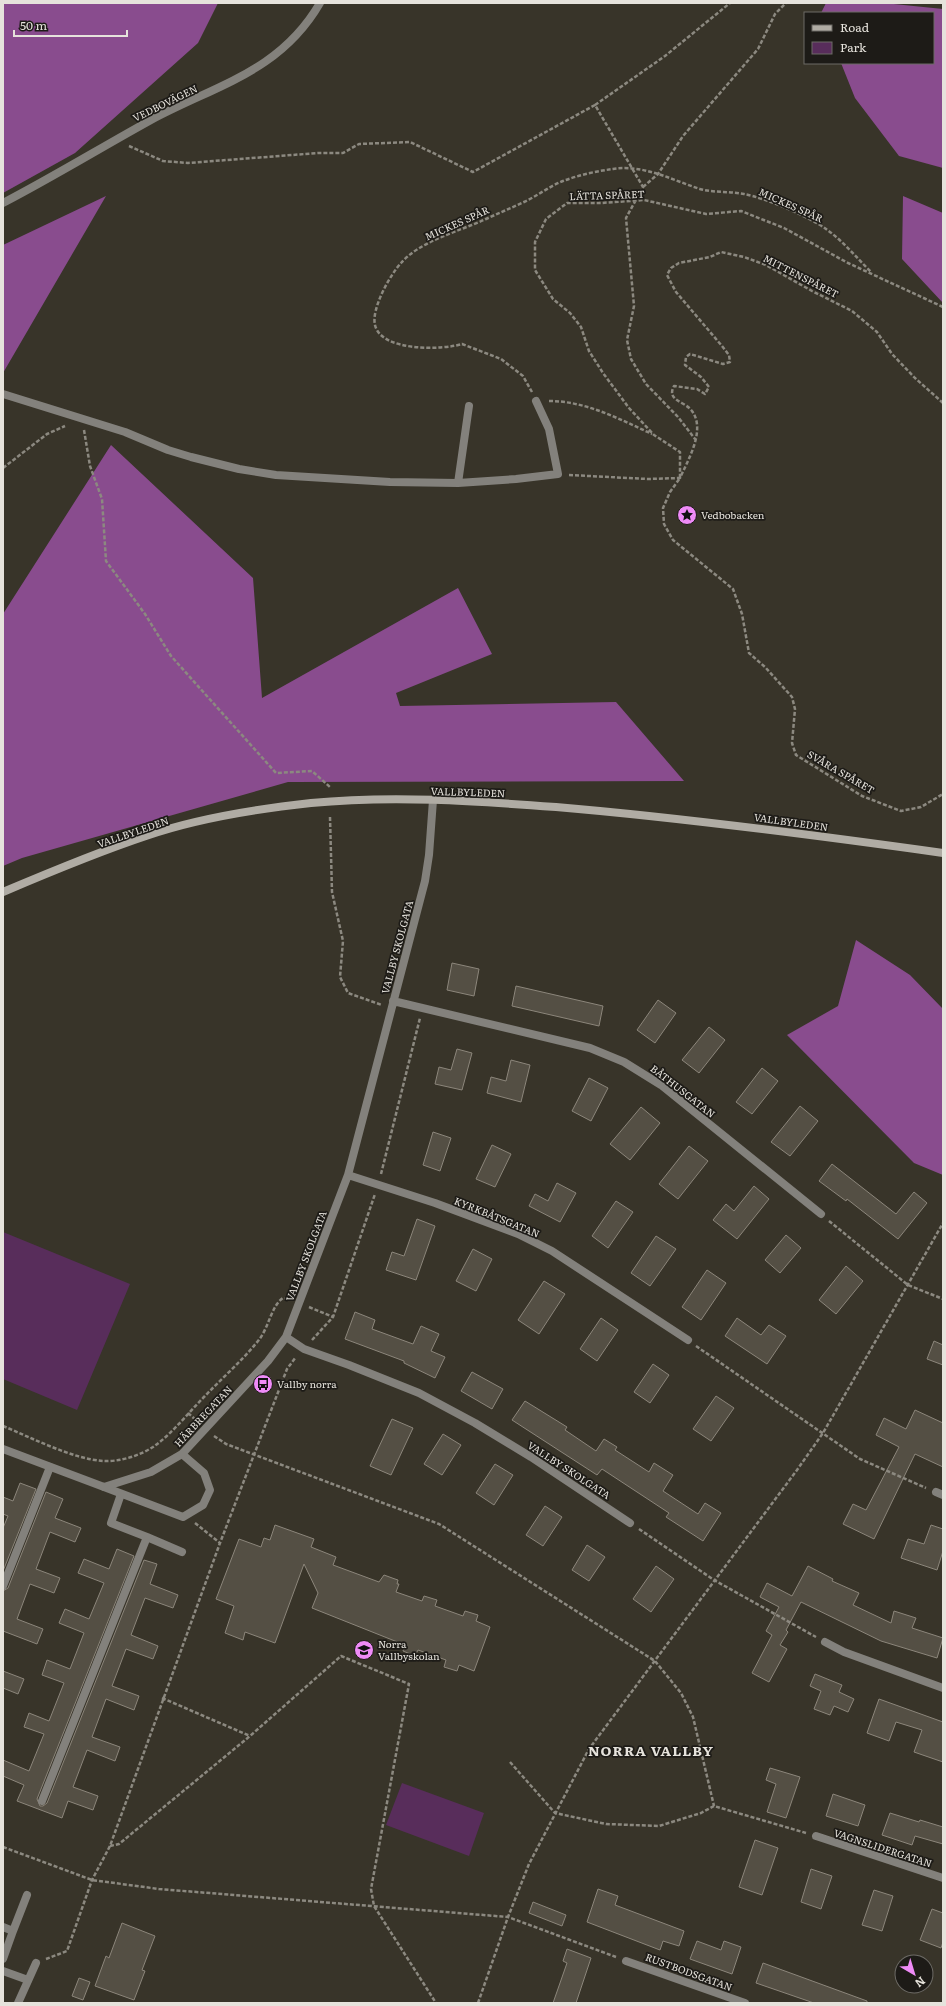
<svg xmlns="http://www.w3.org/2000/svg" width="946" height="2006" font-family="Literata,serif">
<rect width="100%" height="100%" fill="#383429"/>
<path fill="#582d5b" d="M3,1232L130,1284L77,1410L3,1379Z
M402,1783L484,1813L469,1856L386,1825Z"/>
<path fill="#894c8e" d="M3,3H218L198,43L75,153L3,193Z
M826,3H884L943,9V168L899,156L855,98L841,63H933V13H821Z
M106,196L3,373V245Z
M903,196L943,213V303L902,259Z
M111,445L253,578L262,698L458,588L492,654L396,693L400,706L616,702L684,781L288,782L22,858L3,866V614Z
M856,940L910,975L943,1009V1175L914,1163L787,1035L838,1006Z"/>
<path fill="#544f44" stroke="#8c867b" d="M452,963L479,969L474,996L447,990Z
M516,986L603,1006L599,1026L512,1006Z
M658,1000L676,1013L655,1043L637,1030Z
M709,1027L725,1040L699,1073L682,1060Z
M457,1049L472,1053L462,1090L435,1084L439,1067L451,1070Z
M511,1060L530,1065L521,1102L487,1093L491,1077L506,1081Z
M762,1068L778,1081L752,1114L736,1102Z
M589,1078L608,1088L591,1121L572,1111Z
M800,1106L818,1121L790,1156L771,1142Z
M641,1107L660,1123L630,1160L610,1144Z
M433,1132L451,1138L440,1171L423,1165Z
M492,1145L511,1154L495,1187L476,1179Z
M689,1146L708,1161L678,1199L659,1184Z
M832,1164L896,1214L914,1192L927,1203L898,1239L847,1199L846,1201L819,1181Z
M557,1183L576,1193L560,1222L529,1206L535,1194L548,1201Z
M754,1186L769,1199L737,1239L713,1220L726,1204L734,1211Z
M616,1201L633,1212L608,1248L592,1236Z
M417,1219L435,1226L416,1280L386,1270L392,1252L404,1256Z
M786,1235L801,1248L780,1273L765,1260Z
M656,1236L676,1249L650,1286L631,1273Z
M473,1249L492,1259L476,1291L456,1281Z
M846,1266L863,1281L836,1314L819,1300Z
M707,1270L726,1283L701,1320L682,1307Z
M544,1281L565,1294L539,1334L518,1320Z
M355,1312L375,1320L372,1329L413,1344L421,1326L439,1334L431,1351L445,1357L435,1378L404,1363V1361L345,1339Z
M601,1318L618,1330L597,1361L580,1349Z
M737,1318L761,1335L769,1325L786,1336L767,1364L725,1336Z
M934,1341L943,1345V1365L927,1359Z
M653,1364L669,1375L650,1403L634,1392Z
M472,1372L503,1389L492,1409L461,1391Z
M716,1396L734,1408L711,1441L693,1429Z
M525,1401L567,1427L565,1430L596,1451L604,1439L617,1447L615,1450L649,1472L654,1463L673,1475L663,1491L698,1514L705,1503L721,1513L703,1541L666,1517L669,1513L602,1469L597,1475L512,1420Z
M915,1410L943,1423V1467L915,1454L874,1539L843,1524L853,1504L866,1510L899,1447L876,1435L884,1418L906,1429Z
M392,1419L413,1428L391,1475L370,1466Z
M443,1434L461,1445L442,1475L424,1464Z
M495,1464L513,1475L494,1505L476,1493Z
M20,1483L36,1489L3,1571V1528L8,1516L3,1514V1497L13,1501Z
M46,1492L63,1499L55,1518L81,1528L75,1542L50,1532L36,1569L60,1578L54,1593L30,1584L17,1619L43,1629L37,1644L3,1631V1591L8,1588Z
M545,1506L562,1517L543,1546L526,1535Z
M275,1525L314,1539L311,1547L336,1557L333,1565L379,1582L384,1575L395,1579L398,1580L397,1584H399L396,1592L422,1601L424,1596L437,1600L435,1606L463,1616L465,1611L478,1615L476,1621L490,1627L474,1671L459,1665L457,1671L444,1667L446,1660L418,1650L415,1656L403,1651L405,1645L312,1608L318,1593L304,1564L275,1643L245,1632L243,1640L225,1633L234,1606L216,1599L239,1539L261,1547L264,1538L270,1540Z
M931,1525L943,1529V1551L937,1570L901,1558L908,1539L924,1544Z
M587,1545L605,1557L589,1581L572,1570Z
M117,1549L134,1556L37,1799L40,1806H43L47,1803L144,1560L157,1564L150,1584L178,1595L173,1608L145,1598L131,1635L158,1646L153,1659L126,1649L112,1686L139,1696L134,1710L106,1699L92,1737L120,1747L115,1761L87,1750L73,1787L98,1796L93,1810L68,1801L62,1818L17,1801L24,1785L3,1776V1760L29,1771L44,1734L24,1727L29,1713L49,1721L64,1683L42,1675L47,1660L70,1669L84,1633L59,1623L65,1609L89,1619L104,1583L78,1573L84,1559L109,1569Z
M656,1566L674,1579L651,1612L633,1599Z
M808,1566L833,1579L832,1581L859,1593L853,1605L891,1623L894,1611L916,1618L912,1628L943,1638L937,1658L881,1641L801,1602L786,1630L788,1632L780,1645L787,1649L769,1682L752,1673L772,1635L766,1631L779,1607L760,1597L767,1583L792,1596Z
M3,1671L24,1679L18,1694L3,1688Z
M815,1674L842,1685L839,1692L854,1699L848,1712L834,1706L830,1715L814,1709L821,1691L810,1686Z
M879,1699L943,1722V1762L914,1752L922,1730L896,1722L889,1741L867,1733Z
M770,1768L800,1777L786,1818L767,1812L776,1784L766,1780Z
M833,1794L865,1805L858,1826L826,1816Z
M890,1813L919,1822L920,1820L943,1827V1844L915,1836L912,1845L882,1835Z
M755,1840L778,1848L762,1895L739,1887Z
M811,1869L832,1876L821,1909L801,1902Z
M598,1889L618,1896L615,1905L684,1931L679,1946L663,1941L660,1950L587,1922Z
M874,1890L893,1896L882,1931L862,1925Z
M533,1902L566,1915L562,1926L529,1913Z
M932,1909L943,1913V1942L941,1948L920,1940Z
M122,1923L155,1936L142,1970L145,1971L134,2000L95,1986L106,1956L109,1958Z
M697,1941L721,1950L724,1941L741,1947L732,1974L690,1959Z
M567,1949L591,1958L576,2003H553L567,1963L563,1961Z
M763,1963L867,2001V2003H814L756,1983Z
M79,1978L90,1982L83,2000L72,1996Z"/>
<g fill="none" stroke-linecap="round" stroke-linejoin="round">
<path stroke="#8c8980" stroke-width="2.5" stroke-dasharray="4 2" stroke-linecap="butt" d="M595,105L665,56L730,3
M129,146L163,161L188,163L318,153H343L359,144L410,142L473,172L595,105L643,187L626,218L634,306L627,340L631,359L646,384L678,417L695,439
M643,187L658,174L683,136L758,49L775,14L786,3
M943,307L848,263L784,228L741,211L706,214L644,200L601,203H567L546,219L535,242V270L553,299L570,313L581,327L589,351L603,373L629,408L654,435L680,452V478L670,492L663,508L664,524L673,540L733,589L742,614L749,653L765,667L792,697L795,709L792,743L796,755L862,796L901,811L921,807L943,794
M532,392L523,376L501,359L462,344C443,350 381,352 375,325C371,309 390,275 401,263C420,241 460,231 486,219C499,213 511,208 524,202C537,196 550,186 563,181C579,175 597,171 613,169C643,164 672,180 700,189C714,193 729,191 744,194C765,198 808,216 826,229C843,241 856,257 871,272
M549,401C586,401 619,419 652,434
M84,430L90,466L102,499L106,561L145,614L171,656L276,773L312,771L330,787
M3,468L47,434L65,426
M569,475L648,479L680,478C688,460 706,430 692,411C685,401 666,401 674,386L697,389L705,394L709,387L701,377L685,365L686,357L690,354L723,364L730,362L729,355L722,346L676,292L667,275L671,268L679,263L710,257L721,252L744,257L766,265L812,291L852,311L877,332L892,354L915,378L943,403
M330,817L332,892L343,941L340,977L348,993L382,1005
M381,1174L420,1018
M829,1221L908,1285L943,1299
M309,1307L333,1317
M312,1340L333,1317L375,1194
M696,1346L860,1459L926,1488
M188,1413L198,1422
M3,1426C32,1438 73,1459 103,1461C119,1462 139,1456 153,1447C172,1434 188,1413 205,1396C222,1378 242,1361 258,1341C269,1328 271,1306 283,1298L290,1300
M214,1436L226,1444L439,1524L655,1661L681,1693L693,1717L714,1806
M195,1523L220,1543
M639,1529L714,1580L816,1637
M162,1698L250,1736
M510,1762L555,1813L606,1824L659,1826L701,1813L714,1806L806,1833
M110,1846L119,1844L250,1736L341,1656L409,1684L371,1889L374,1906L436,2003
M3,1847L92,1880L159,1889L508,1917L616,1957
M46,1959L67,1951L92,1880L110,1846L220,1543L287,1369L296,1357
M478,2003L508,1917L529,1864L589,1749L797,1470L823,1433L943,1223"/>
<path stroke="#83817c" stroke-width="8" d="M3,203C53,177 102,147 151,120C216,85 280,72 320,3
M3,394L125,432L168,450L191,457L239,469L276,475L390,482L458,483L516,479L558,474L549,429L536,401
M458,483L469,406
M104,1487L183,1517L203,1505L210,1490L204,1473L182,1454
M147,1537L182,1552
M3,1586L50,1467
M42,1801L147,1537L111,1523L121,1494
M3,1927L13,1931L3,1959
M13,1931L27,1895
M3,1971L28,1980"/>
<path stroke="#83817c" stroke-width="8" d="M393,1001L590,1048L624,1062L661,1085L821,1214
M348,1175L435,1203L518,1234L552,1251L688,1340
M286,1337L304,1349L349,1365L419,1393L475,1423L531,1457L630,1523
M3,1449L104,1487L151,1472L182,1454L268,1361L286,1337L348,1175L425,881L429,855L433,800
M936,1492L943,1495
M825,1642L844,1652L943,1688
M816,1836L943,1878
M626,1961L745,2003
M18,2003L36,1963"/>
<path stroke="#b0aca4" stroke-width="8" d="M3,892C50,872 98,852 146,836C198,818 256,809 311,803C392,795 475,801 556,807C686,818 814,835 943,853"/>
</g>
<defs>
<g id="sight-disc" transform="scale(1)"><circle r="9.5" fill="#ef8bf7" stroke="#1d1b17"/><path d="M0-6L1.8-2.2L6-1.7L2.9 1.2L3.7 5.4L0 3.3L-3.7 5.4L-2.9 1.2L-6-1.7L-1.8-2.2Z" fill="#111"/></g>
<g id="bus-disc" transform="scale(1)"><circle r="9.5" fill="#ef8bf7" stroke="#1d1b17"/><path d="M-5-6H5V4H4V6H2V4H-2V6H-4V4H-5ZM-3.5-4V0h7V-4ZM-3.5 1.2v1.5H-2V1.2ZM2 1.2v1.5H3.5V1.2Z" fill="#111"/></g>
<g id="school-disc" transform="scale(1)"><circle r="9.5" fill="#ef8bf7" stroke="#1d1b17"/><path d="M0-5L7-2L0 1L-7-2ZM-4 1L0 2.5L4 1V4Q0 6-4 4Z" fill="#111"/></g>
</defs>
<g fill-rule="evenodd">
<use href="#sight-disc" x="687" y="515"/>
<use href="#bus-disc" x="263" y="1384"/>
<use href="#school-disc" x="364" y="1650"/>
</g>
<g text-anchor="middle" stroke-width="3.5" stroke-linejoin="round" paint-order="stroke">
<g font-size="10" fill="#e6e3dc" stroke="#1d1b17">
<text transform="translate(165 103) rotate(-26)" y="4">VEDBOVÄGEN</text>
<text transform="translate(607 195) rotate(-2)" y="4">LÄTTA SPÅRET</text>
<text transform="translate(791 205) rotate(24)" y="4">MICKES SPÅR</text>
<text transform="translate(457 223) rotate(-24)" y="4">MICKES SPÅR</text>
<text transform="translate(801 276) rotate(27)" y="4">MITTENSPÅRET</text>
<text transform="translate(841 772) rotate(30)" y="4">SVÅRA SPÅRET</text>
<text transform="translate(468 792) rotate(2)" y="4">VALLBYLEDEN</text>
<text transform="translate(791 822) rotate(8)" y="4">VALLBYLEDEN</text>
<text transform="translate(133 832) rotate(-19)" y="4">VALLBYLEDEN</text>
<text transform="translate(397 947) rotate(-75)" y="4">VALLBY SKOLGATA</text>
<text transform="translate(683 1091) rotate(38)" y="4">BÅTHUSGATAN</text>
<text transform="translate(497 1217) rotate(22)" y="4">KYRKBÅTSGATAN</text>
<text transform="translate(306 1256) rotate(-69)" y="4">VALLBY SKOLGATA</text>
<text transform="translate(203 1416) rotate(-47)" y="4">HÄRBREGATAN</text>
<text transform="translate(569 1470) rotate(33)" y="4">VALLBY SKOLGATA</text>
<text transform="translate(883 1848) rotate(18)" y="4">VAGNSLIDERGATAN</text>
<text transform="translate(689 1972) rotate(20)" y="4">RUSTBODSGATAN</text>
</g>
<g font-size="10" fill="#e6e3dc" stroke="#1d1b17" text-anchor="start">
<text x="701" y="519">Vedbobacken</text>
<text x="277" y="1388">Vallby norra</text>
<text x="378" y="1648">Norra<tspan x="378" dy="12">Vallbyskolan</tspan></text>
</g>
<g font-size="14" font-weight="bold" letter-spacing="1" fill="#e6e3dc" stroke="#1d1b17">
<text x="651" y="1756">NORRA VALLBY</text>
</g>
</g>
<rect width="946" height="2006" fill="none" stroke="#e6e3dc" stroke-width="8"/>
<rect x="804" y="12" width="130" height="52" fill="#1d1b17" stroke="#6d6b66"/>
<rect x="812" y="25" width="20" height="6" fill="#b0aca4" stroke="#6d6b66"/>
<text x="840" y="32" font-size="12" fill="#e6e3dc">Road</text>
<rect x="812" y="42" width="20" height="12" fill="#582d5b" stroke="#6d6b66"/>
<text x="840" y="52" font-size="12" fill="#e6e3dc">Park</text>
<g transform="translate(914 1974) rotate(142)"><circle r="19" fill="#1d1b17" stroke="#6d6b66"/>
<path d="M0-3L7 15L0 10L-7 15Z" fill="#ef8bf7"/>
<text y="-6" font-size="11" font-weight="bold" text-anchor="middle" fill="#e6e3dc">N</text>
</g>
<path d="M14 30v6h113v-6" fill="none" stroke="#e6e3dc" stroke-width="2"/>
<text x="20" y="30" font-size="12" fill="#e6e3dc" stroke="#1d1b17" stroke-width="3" paint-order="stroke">50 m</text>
</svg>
